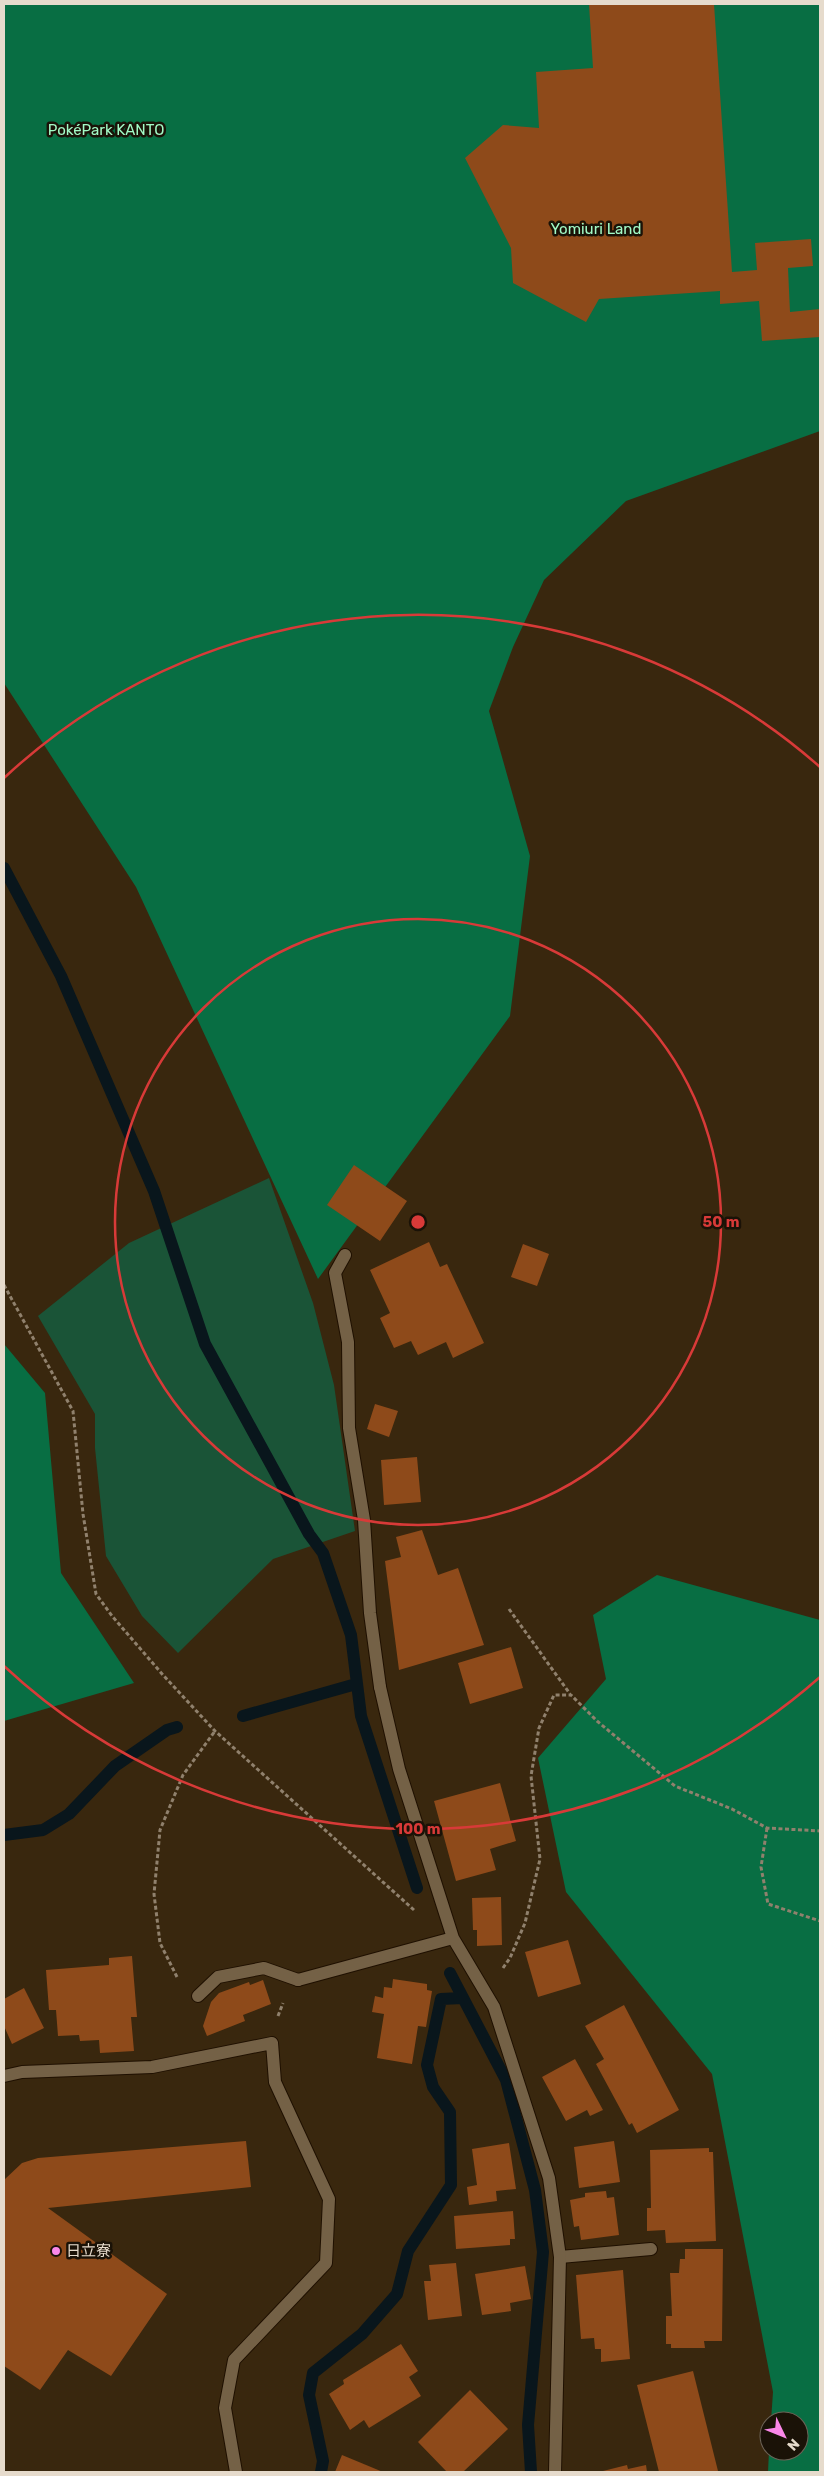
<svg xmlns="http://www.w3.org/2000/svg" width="824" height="2476" font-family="Rubik,'Noto Sans JP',sans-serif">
<rect width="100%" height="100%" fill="#39270e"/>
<path fill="#1a5437" d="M269,1178L313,1303L334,1385L355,1531L273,1559L178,1653L142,1616L106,1556L95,1448V1414L38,1316L129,1243Z"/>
<path fill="#086e43" d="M4,4H820V431L626,501L544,580L513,647L489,711L530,856L510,1016L318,1279L136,887L4,683Z
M4,1344L45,1393L61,1573L134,1683L4,1721Z
M657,1575L820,1620V2472H768L769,2451H799V2421H771L773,2392L712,2074L566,1892L538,1758L606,1679L593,1615Z"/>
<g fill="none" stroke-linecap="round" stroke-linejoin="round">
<path stroke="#09161c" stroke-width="12" d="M4,868L61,976L154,1191L205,1344L309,1534L323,1553L351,1635L361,1716L417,1888
M243,1716L356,1684
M4,1835L43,1830L69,1814L115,1766L167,1730L177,1727
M450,1973L506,2080L535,2190L543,2252L528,2425L531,2472
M321,2472L323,2461L309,2395L313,2373L362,2334L397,2294L408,2251L451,2185L450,2112L433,2087L427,2065L441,1999L462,1998"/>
</g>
<path fill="#8e4a1a" d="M589,4H714L732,272L757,270L755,243L811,239L813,266L788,268L790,312L820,309V337L762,341L759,301L720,304V291L599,299L586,322L513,283L511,248L465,158L503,125L539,128L536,72L593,68Z
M354,1165L407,1201L380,1241L327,1205Z
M429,1242L440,1267L447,1264L484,1343L453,1358L446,1342L418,1355L411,1341L394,1348L380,1318L390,1313L370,1270Z
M523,1244L549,1254L537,1286L511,1277Z
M375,1404L398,1411L389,1437L367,1429Z
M417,1457L421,1502L384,1505L381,1460Z
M422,1530L438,1575L458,1568L484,1645L399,1670L385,1561L401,1557L396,1537Z
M511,1647L523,1688L470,1704L458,1663Z
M500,1783L516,1841L490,1849L496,1870L456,1881L434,1801Z
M501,1897L502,1945L477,1946V1930H473L472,1898Z
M568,1940L581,1984L538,1997L525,1952Z
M132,1956L137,2017H131L134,2051L100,2053L99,2040L80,2041L79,2035L58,2036L56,2010H49L46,1970L109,1965V1958Z
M393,1979L427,1984V1990L432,1991L426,2027L418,2026L412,2064L377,2058L384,2014L372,2012L375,1996L383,1998L384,1987L392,1988Z
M263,1980L271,2004L243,2015L245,2021L207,2036L203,2026L211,2002L219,1993L249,1982L250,1985Z
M24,1988L44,2028L12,2044L4,2026V1999Z
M624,2005L679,2110L637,2133L632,2123L629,2125L596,2064L604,2059L585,2026Z
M575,2059L603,2110L590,2116L587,2110L566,2121L542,2077Z
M246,2141L251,2187L48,2208L167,2294L111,2376L68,2350L40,2390L4,2366V2180L22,2163L38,2158Z
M614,2141L620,2182L579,2188L574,2147Z
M509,2143L516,2189L496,2191L497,2201L469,2205L467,2187L477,2185L472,2149Z
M709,2148V2152H713L716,2241L666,2243L665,2230L647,2231V2208H651L650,2150Z
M606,2191L607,2198L614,2197L619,2235L581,2240L579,2226L574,2227L570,2200L585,2197V2193Z
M513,2211L515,2239H510V2245L456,2249L454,2216Z
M685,2249H723L722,2341H704L705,2348H671V2344H666V2316H672L670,2273H679L680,2259H685Z
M456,2263L462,2316L428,2320L424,2281H431L429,2265Z
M525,2266L531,2299L510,2303L511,2311L482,2315L475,2274Z
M623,2270L630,2359L601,2362V2349H595L594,2338L581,2339L576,2275Z
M401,2344L418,2371L409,2377L421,2396L369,2428L364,2420L350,2430L329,2394L344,2384L343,2380Z
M693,2371L718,2471L659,2472L637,2385Z
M470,2390L508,2429L463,2472H447L418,2442Z
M342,2455L383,2472H335Z
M627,2465L628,2469L646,2465L647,2472H599Z"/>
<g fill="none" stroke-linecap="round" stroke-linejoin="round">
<g stroke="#1f1000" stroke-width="14">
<path id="lane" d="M345,1255L335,1273L348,1342L349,1428L364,1520L370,1613L380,1687
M198,1996L218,1977L264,1968L298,1980
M560,2257L651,2249"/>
</g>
<g stroke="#1f1000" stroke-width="14">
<path id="street" d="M380,1687L399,1769L453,1938L494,2007L549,2178L560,2257L555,2472
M298,1980L453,1938
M4,2076L22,2072L152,2067L272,2043L275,2082L329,2199L326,2263L234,2360L225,2408L236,2472"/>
</g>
<path stroke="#90816d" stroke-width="3" stroke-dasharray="4 2.5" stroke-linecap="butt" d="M4,1285L73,1411L83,1514L96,1594L112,1616L163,1675L215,1731L414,1910
M509,1609L570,1694
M767,1828L761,1867L768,1904L820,1921
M503,1968L510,1958L525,1923L540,1859L531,1776L539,1728L554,1695H571L597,1721L675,1786L732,1809L767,1828L820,1831
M177,1977L160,1943L154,1894L160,1830L183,1775L215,1731
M278,2016L283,2003"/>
<use href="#lane" stroke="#746146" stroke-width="12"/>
<use href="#street" stroke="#746146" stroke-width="12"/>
</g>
<g fill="none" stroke="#d83a38" stroke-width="2.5">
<circle cx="418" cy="1222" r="303"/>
<path d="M820 1677A607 607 0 0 1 4 1666M4 778A607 607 0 0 1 820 767"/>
</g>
<circle fill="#fa87e8" stroke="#1a1207" stroke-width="2" cx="56" cy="2251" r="5"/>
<g text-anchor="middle" stroke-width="5" stroke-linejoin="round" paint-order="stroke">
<g font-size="15" fill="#a2fac6" stroke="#1a1207">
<text x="106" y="135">PokéPark KANTO</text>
<text x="596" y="234">Yomiuri Land</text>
</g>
<g font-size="15" fill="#e6dbcc" stroke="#1a1207" text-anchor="start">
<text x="66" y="2256">日立寮</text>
</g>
</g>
<circle cx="418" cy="1222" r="8" fill="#d83a38" stroke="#1a1207" stroke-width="2.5"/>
<g font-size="15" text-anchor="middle" font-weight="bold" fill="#d83a38" stroke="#1a1207" stroke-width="5" stroke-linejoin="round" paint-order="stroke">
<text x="721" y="1227">50 m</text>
<text x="418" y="1834">100 m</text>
</g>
<rect width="824" height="2476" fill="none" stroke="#e6dbcc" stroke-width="10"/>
<g transform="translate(784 2436) rotate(133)"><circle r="24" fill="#1a1207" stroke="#6c6256"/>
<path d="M0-4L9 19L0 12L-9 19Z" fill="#fa87e8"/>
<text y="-8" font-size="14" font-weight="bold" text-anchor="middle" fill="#e6dbcc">N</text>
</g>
</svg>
